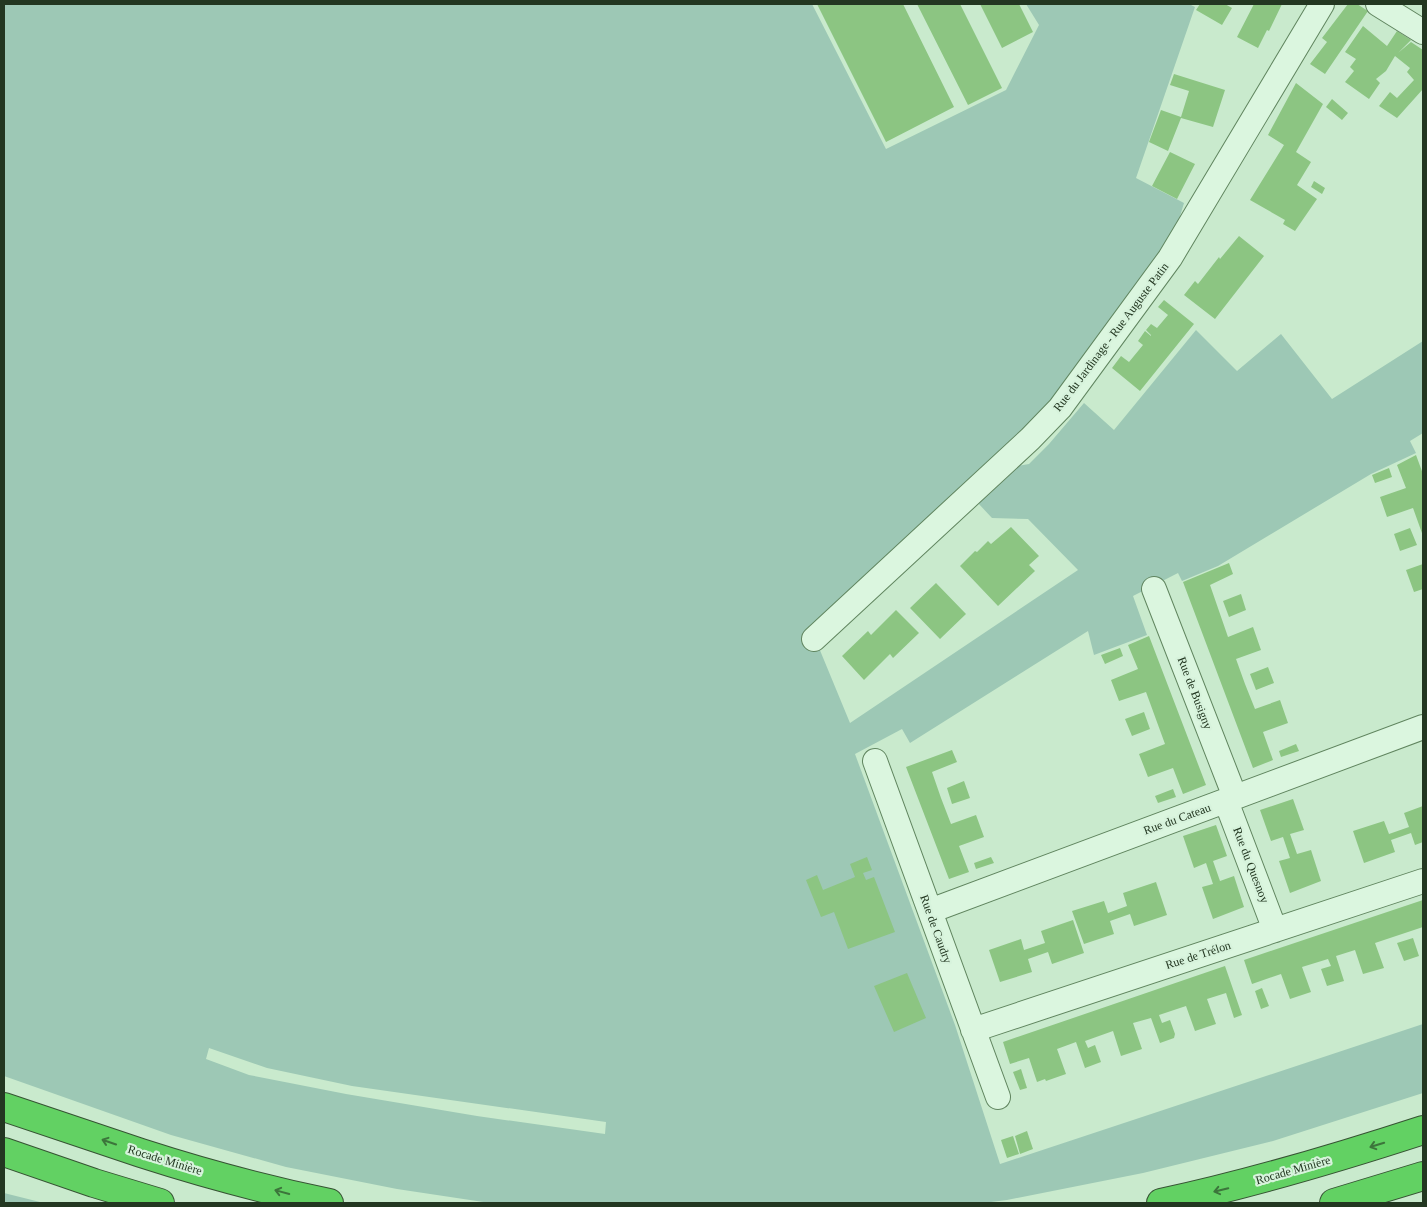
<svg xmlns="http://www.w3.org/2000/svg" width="1427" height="1207" font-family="'Times New Roman',serif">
<rect width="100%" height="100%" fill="#c9eacd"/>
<path fill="#9dc8b5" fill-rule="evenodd" d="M4,4H812L886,149L1006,90L1039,25L1026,4H1189L1195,7L1136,178L1184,203L1174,236L1149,274L1034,422L812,631L850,723L1078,570L1028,519L992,518L977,502L1011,467L1029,464L1049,444L1084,403L1114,430L1196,330L1237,371L1281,334L1332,399L1423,341V433L1410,441L1416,453L1371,474L1218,566L1182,581L1178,573L1133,596L1147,635L1094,655L1088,631L910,743L902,729L855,754L955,1025L1000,1164L1423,1024V1093L1273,1141L1143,1173L1007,1200L983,1203H490L397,1189L286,1167L171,1135L4,1076ZM209,1048L267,1068L352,1086L606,1122L605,1134L477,1116L346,1094L249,1075L206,1059Z
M4,1193L44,1203H4Z"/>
<path fill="#8cc582" d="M817,4H903L954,107L886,142Z
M917,4H960L1002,88L968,105Z
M980,4H1019L1033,32L1002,48Z
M1200,4H1225L1232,8L1222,25L1196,10Z
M1254,4H1282L1269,31L1267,30L1258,48L1237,37Z
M1348,4H1357L1368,11L1325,74L1310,64L1327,42L1322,38Z
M1363,26L1387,46L1397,31L1411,40L1398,53L1411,42L1423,50V89L1397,118L1379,106L1390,92L1397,98L1414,80L1407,72L1410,68L1395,56L1386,71L1376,79L1380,83L1369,99L1345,82L1354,71L1350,67L1356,59L1345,52Z
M1174,74L1225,90L1213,127L1181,118L1168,151L1149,142L1161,110L1181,117L1189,91L1170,85Z
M1296,83L1323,104L1296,152L1311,162L1297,185L1317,199L1295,231L1283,224L1285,220L1250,200L1284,145L1268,135Z
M1332,99L1348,113L1342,120L1326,107Z
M1170,152L1195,164L1177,199L1152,186Z
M1314,181L1325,188L1322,194L1311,187Z
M1239,236L1264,256L1215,319L1184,295L1195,281L1198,284L1219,257L1220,259Z
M1164,300L1194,324L1140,391L1112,368L1121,356L1129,362L1143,345L1138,341L1145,331L1151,336V335L1146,330L1151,324L1157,328L1168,315L1158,307Z
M1416,455L1423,474V536L1413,508L1387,517L1380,497L1406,488L1397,465Z
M1389,468L1392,477L1375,483L1372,475Z
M1011,527L1039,556L1029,565L1035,571L998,606L960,566L975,551L977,552L988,541L991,544Z
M1410,528L1417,545L1400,551L1394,534Z
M1229,563L1233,574L1210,585L1228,637L1253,627L1261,650L1236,659L1245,684L1255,709L1280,700L1288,723L1263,732L1273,760L1253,768L1183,582Z
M1423,564V589L1414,592L1406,570Z
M936,583L966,614L940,639L910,608Z
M1241,594L1246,610L1229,617L1223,601Z
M896,610L919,633L893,658L890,654L864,680L842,656L868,631L871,635Z
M1149,636L1206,785L1183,794L1173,768L1148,777L1139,754L1165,744L1146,692L1119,701L1111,680L1138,669L1128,645Z
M1120,648L1123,656L1105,664L1101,655Z
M1268,667L1274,683L1256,690L1250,674Z
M1144,712L1150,729L1132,736L1125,719Z
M1296,744L1299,751L1281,757L1279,751Z
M952,750L957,762L932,772L941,798L951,824L976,815L984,837L959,846L969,872L949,879L906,767Z
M964,781L970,798L952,804L947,788Z
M1173,789L1176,797L1158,803L1155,796Z
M1293,799L1304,830L1290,834L1297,854L1311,850L1321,881L1290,893L1279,861L1290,858L1283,837L1271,841L1260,810Z
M1423,806V842L1415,845L1411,833L1391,840L1395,852L1364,863L1353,831L1384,821L1389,834L1409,827L1404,813Z
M1216,825L1227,856L1213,861L1220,881L1234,876L1244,907L1213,919L1202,887L1213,884L1206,863L1194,868L1183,836Z
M867,857L872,870L863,873L866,880L874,877L895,932L848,949L834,912L821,917L806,880L817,875L823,890L855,877L850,864Z
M991,857L994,863L976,869L974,863Z
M1156,882L1167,915L1134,926L1130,914L1110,921L1114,934L1084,944L1072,911L1104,901L1108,913L1127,906L1123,893Z
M1423,900V927L1375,943L1384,968L1363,974L1355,950L1336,956L1344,981L1327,986L1321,969L1331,966L1328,959L1302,967L1311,992L1290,999L1281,974L1252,984L1244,960Z
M1073,920L1084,953L1052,964L1048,952L1028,959L1032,972L1000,982L989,950L1021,939L1024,950L1045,943L1041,931Z
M1413,938L1419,956L1404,961L1397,943Z
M1225,966L1242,1015L1234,1018L1226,993L1207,999L1216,1024L1195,1031L1186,1006L1159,1015L1162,1023L1170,1020L1175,1034L1174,1038L1160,1043L1151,1018L1133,1023L1142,1049L1121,1056L1113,1031L1085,1041L1088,1048L1095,1045L1101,1062L1085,1068L1076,1042L1057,1049L1066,1074L1046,1081L1045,1079L1037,1082L1029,1058L1010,1064L1003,1042Z
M907,973L926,1018L894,1032L874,986Z
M1262,988L1269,1006L1261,1009L1255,991Z
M1021,1069L1027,1088L1020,1090L1013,1072Z
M1027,1131L1033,1149L1020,1154L1015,1136Z
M1013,1136L1019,1154L1007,1158L1001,1140Z"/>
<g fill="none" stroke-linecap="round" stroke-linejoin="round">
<g stroke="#60855f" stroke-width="26">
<path id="street" d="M1378,4L1423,32
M1154,589L1235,797
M814,639L1030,439L1060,408L1170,258L1322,4
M875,761L998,1097
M1226,801L1275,930
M930,911L1423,727
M973,1030L1423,881"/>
</g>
<g stroke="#365333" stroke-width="30">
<path id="highway" d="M4,1107C50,1122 95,1138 141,1153C203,1173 266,1190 329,1203
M4,1152L94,1183L160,1203
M1161,1203C1250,1184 1337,1158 1423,1130
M1334,1203L1423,1176"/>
</g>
<use href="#street" stroke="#dbf6df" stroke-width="24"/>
<use href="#highway" stroke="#62d163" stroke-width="28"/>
</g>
<defs><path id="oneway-shaft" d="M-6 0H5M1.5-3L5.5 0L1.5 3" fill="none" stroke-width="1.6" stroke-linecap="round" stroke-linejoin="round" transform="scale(1.25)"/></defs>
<g stroke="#3c753b">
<use href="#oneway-shaft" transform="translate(109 1142) rotate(-161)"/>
<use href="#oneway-shaft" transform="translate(1377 1145) rotate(163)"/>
<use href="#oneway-shaft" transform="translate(1221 1190) rotate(166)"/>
<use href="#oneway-shaft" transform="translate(282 1192) rotate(-165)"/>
</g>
<g text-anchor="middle" stroke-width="4.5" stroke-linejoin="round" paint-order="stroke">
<g font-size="12" fill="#233721" stroke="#d7f3dc">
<text transform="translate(1111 337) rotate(-53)" y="4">Rue du Jardinage - Rue Auguste Patin</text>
<text transform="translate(1195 693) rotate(69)" y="4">Rue de Busigny</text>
<text transform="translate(1177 819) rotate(-20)" y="4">Rue du Cateau</text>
<text transform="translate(1251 865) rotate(69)" y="4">Rue du Quesnoy</text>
<text transform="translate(936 929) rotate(70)" y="4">Rue de Caudry</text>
<text transform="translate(1198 955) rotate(-18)" y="4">Rue de Trélon</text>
<text transform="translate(165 1160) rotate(17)" y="4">Rocade Minière</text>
<text transform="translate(1293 1170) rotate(-16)" y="4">Rocade Minière</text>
</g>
</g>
<rect width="1427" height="1207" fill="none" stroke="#233721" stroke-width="10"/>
</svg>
